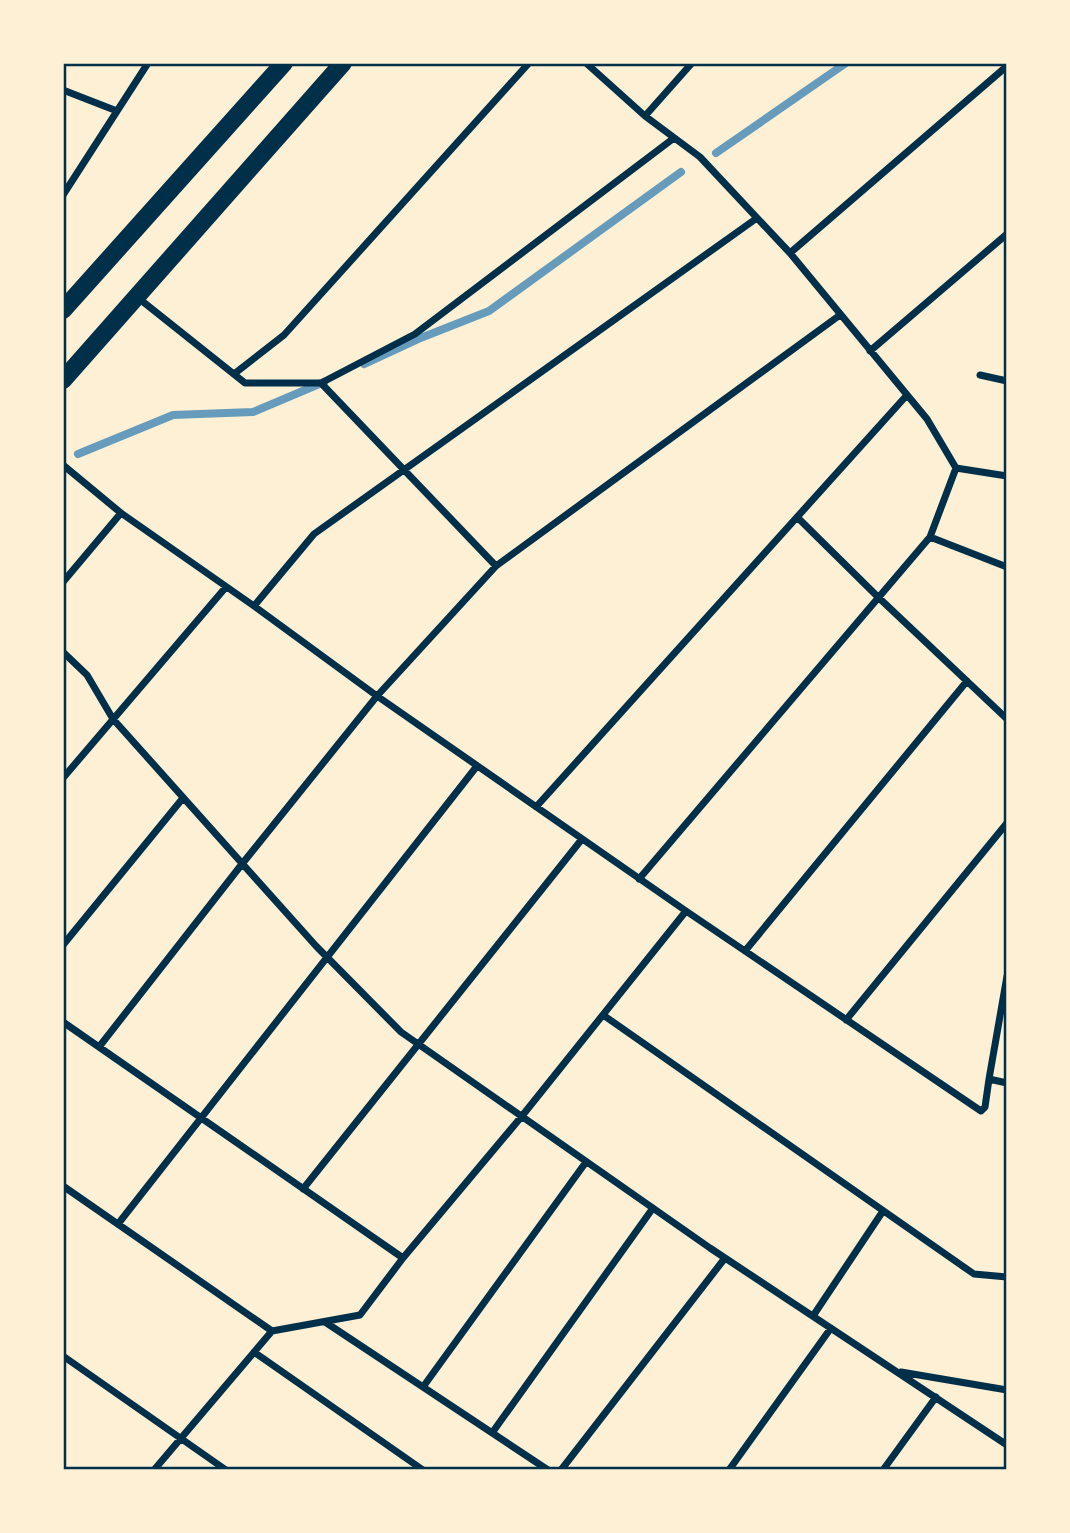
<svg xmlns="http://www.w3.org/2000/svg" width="1070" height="1533" font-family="Arial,sans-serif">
<rect width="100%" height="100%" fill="#fdf0d5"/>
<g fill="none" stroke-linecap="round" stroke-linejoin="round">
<path stroke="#669bbc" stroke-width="8" d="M716,153L846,63
M364,364L418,339L489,311L681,172
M78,454L173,415L253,412L324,382"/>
<path stroke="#003049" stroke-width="7" d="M586,63L645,116L700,157L790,253L927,419L956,468L930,537L639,879
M63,90L117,111
M645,116L692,63
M63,195L148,63
M790,253L1007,66
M137,297L245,383H321L415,334L674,138
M870,351L1007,234
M234,374L284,335L529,63
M980,375L1007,381
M321,383L496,566
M63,465L121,513L254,606L377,696L686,911L981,1111L985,1107L989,1079
M956,468L1007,476
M797,517L878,597L1007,719
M930,537L1007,567
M63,582L121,513
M254,606L314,534L757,218
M63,652L87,675L113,719L316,946L401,1032L710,1248L1007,1445
M63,778L226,587
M536,807L907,395
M63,945L183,798
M745,951L967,681
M1007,976L989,1079L1007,1083
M603,1015L974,1274L1007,1277
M846,1020L1007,823
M63,1022L403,1258
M99,1047L242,864L377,696L496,566L840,315
M63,1186L272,1331
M303,1189L582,839
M118,1224L477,766
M813,1316L883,1211
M325,1322L548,1470
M254,1352L423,1470
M63,1356L226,1470
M901,1372L1007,1390
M423,1387L586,1162
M492,1433L653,1208
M154,1470L272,1331L360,1315L403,1258L522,1116L686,911
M561,1470L725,1258
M729,1470L831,1328
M883,1470L936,1397"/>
<path stroke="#003049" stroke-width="18" d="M63,310L284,63
M63,380L343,63"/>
</g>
<rect width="1070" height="1533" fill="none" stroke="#fdf0d5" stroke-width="130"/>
<rect x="65" y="65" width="940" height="1403" fill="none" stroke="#003049" stroke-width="2.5"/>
</svg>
